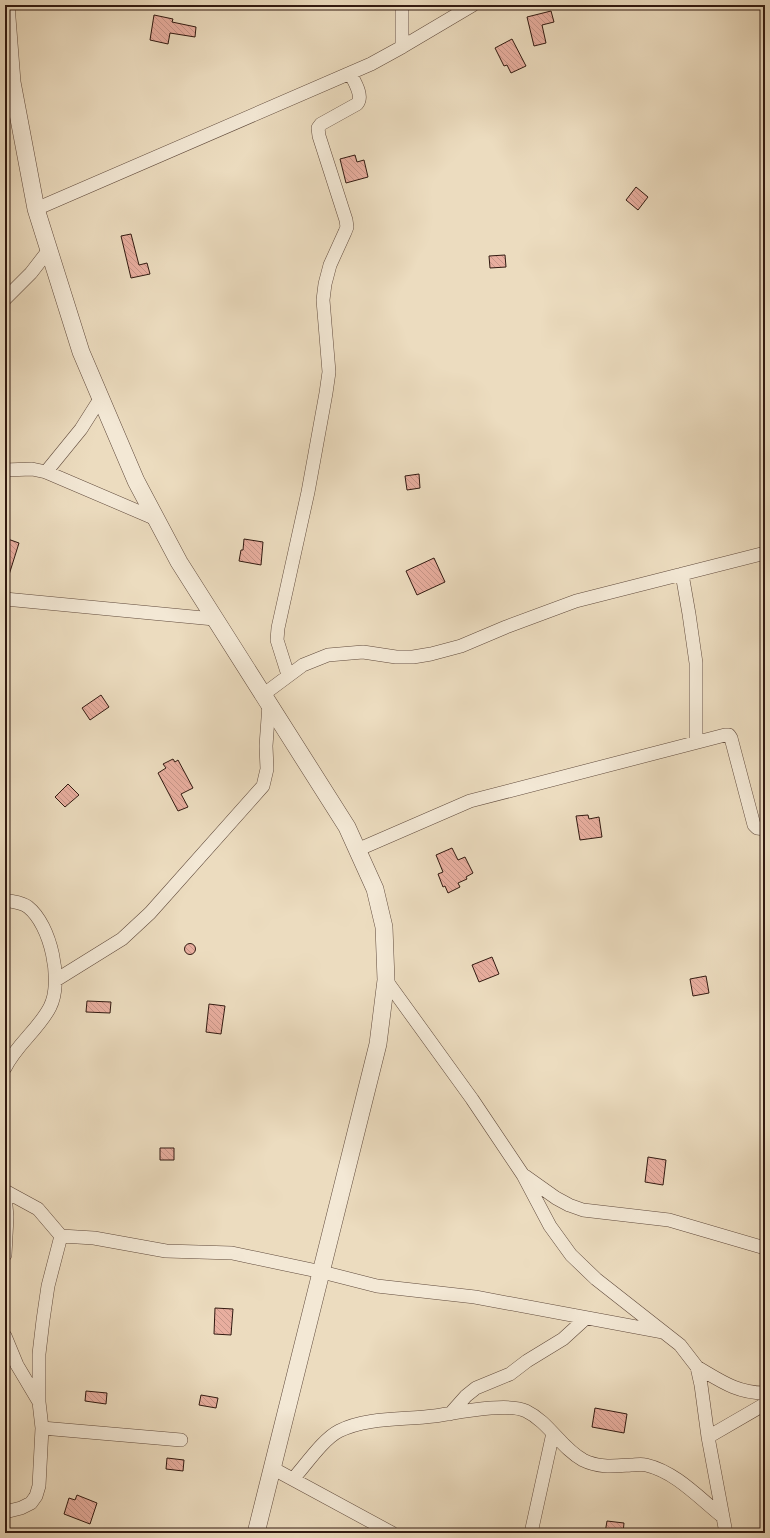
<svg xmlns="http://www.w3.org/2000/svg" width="770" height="1538" font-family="'IM FELL French Canon',serif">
<defs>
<pattern id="building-back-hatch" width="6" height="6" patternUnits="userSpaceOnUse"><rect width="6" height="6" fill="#e8ae9f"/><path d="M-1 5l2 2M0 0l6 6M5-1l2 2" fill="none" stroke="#c79588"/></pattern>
</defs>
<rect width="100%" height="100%" fill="#ecdcbf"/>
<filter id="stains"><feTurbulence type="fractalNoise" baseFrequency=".005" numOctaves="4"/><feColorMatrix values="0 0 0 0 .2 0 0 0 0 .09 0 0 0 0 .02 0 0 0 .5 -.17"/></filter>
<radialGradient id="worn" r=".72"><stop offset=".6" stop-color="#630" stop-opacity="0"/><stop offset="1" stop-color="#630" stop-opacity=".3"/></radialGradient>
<path fill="url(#building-back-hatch)" stroke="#311910" d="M551,11L554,22L542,25L546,43L534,46L527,17Z
M154,15L173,19L172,22L196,27L195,37L170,33L168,44L150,40Z
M512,39L526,66L511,73L507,65L504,66L495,48Z
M355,155L357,162L364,160L368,177L346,183L340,159Z
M636,187L648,197L638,210L626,200Z
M131,234L139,265L147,263L150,274L131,278L121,236Z
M505,255L506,267L490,268L489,256Z
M419,474L420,488L407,490L405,476Z
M5,538L19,543L8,578H5Z
M244,539L263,542L261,565L239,561L241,550H243Z
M434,558L445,582L417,595L406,571Z
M101,695L109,707L90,720L82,708Z
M173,759L175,762L178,760L193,788L181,794L188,807L178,811L158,773L166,768L163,764Z
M68,784L79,795L65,807L55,797Z
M588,815L589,819L599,817L602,837L580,840L576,816Z
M452,848L458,860L465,857L473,873L466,877L467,879L458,883L460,887L448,893L445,886L443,887L438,874L443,872L436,855Z
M184.5 949a5.5 5.5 0 1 1 11 0a5.5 5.5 0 1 1-11 0Z
M492,957L499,974L479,982L472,965Z
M706,976L709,993L693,996L690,979Z
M87,1001L111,1002L110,1013L86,1012Z
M209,1004L225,1006L221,1034L206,1032Z
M160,1148H174V1160H160Z
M648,1157L666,1160L663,1185L645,1182Z
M215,1308L233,1309L231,1335L214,1334Z
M86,1391L107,1393L106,1404L85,1401Z
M201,1395L218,1398L216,1408L199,1405Z
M595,1408L627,1414L624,1433L592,1427Z
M167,1458L184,1460L183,1471L166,1469Z
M77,1495L97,1503L90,1524L64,1514L69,1498L75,1500Z
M607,1521L624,1523L623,1533H605Z"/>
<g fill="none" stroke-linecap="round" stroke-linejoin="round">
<g stroke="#604a3c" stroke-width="14">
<path id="minor" d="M402,47L473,5
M36,209L371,64L402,47V5
M5,299L31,273L48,251
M5,470L32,469L46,472L156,519
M46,472L81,429L100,399
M682,574L689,614L696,663V742
M5,599L214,619
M288,675L277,640L278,628L308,492L326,393L329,372L323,300L325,284L330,265L345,232L347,227L346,220L319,136L318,128L321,124L357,104C364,96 354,81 350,73
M264,694L303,665L328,655L363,652L396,657H413L431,654L461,646L506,627L576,601L765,553
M357,850L470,801L725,735H729L731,738L754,825L757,828L765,829
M5,900C13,902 22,902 28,907C51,925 63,982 50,1007C39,1029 16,1045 5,1068
M56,980L122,939L150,913L263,786L267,769L266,746L269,704
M386,980L472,1099L523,1175L550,1226L571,1255L596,1279L680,1345L697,1367L701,1385L708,1437L726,1533
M525,1176L556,1198L569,1205L583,1210L669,1220L765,1248
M5,1191L38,1209L61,1236L48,1286L43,1320L39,1354V1402L42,1428L39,1486L36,1496L31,1503L21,1508L5,1512
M5,1194L7,1217L5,1255
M61,1236L94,1238L166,1251L232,1253L322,1272L377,1286L475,1297L663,1332
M5,1336L17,1365L39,1402
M697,1367C721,1381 737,1393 765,1393
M450,1414L466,1396L476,1388L510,1374L527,1361L563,1339L586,1318
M42,1428L181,1440
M708,1437L765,1404
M272,1468L392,1533
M293,1479C305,1466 323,1439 339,1431C367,1417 403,1420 434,1416C456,1413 507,1402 526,1411C549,1422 561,1448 583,1460C599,1468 614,1466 631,1465C635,1465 641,1464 646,1465C676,1472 699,1498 723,1517
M531,1533L553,1433"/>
</g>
<g stroke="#604a3c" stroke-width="18">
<path id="tertiary" d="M6,5L12,82L36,209L81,352L136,481L179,562L347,827L375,889L384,927L386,980L378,1044L256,1533"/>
</g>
<use href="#minor" stroke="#f3e8d5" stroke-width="13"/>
<use href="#tertiary" stroke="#f3e8d5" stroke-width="17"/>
</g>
<rect width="770" height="1538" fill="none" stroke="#ecdcbf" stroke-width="20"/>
<rect x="6" y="6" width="758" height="1526" fill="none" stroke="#311910" stroke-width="2"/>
<rect x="10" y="10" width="750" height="1518" fill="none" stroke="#311910"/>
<rect width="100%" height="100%" filter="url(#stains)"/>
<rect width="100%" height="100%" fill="url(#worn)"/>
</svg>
